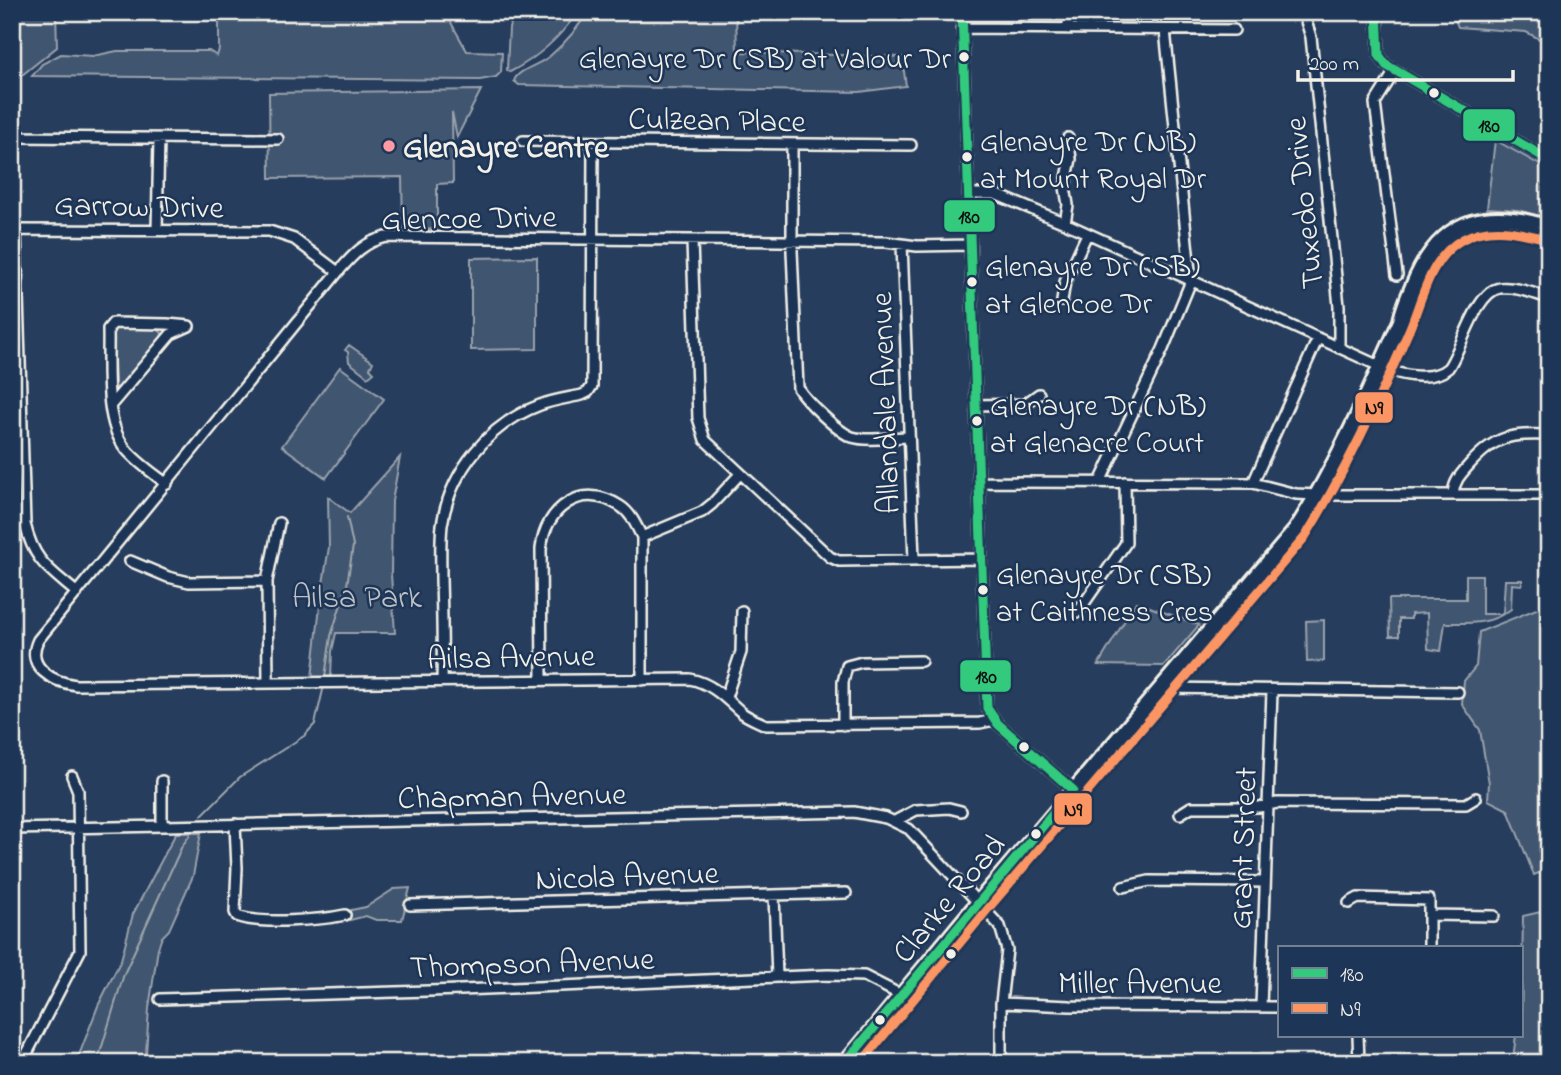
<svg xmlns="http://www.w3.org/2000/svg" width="1561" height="1075" font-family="'Indie Flower',sans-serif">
<rect width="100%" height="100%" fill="#263d5d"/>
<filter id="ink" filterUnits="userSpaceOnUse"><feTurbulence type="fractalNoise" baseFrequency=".0143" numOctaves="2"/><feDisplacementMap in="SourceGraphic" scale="14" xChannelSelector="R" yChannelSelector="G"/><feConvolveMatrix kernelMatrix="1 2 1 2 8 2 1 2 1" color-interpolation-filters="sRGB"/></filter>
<g filter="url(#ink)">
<path fill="#40546f" stroke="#9aa2ac" stroke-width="2" d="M12,12H56L57,47L22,75H12Z
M219,12H445L467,51L502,52L501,72L496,77L480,80L32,76L42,64L61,54L93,56L117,51H209L217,56L219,49Z
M516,12H578C559,38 539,57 510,72L507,70L509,28Z
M587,12H736L737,52L902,57L906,86L859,92L519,85L514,81C518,69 540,65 550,56C565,43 578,29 587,12Z
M1452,12H1549V44L1526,32L1458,27Z
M481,90L457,137L452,112L453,183L437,184V229L403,230L402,177L270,178L269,93Z
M1495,140L1549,170V219L1518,210L1487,208Z
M537,257V349L471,350V258Z
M119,328H156L162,333L161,341L121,388L117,389L115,385L113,334L115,329Z
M349,345L373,362L370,368L374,372L368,377L349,362L348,352L345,350Z
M340,367L384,399L326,478L282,446Z
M400,457L392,501L391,574L395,633H336L332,651L331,678H312L321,596L329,547L328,497L350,513Z
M1466,575H1482V614H1503L1505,580H1522V585L1512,584L1511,609C1491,625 1469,623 1445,623L1441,651L1428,649L1427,613L1411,614V619H1399V636H1390L1389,599H1466Z
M1136,602L1199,625L1164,666L1098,665Z
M1549,604V869L1534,875L1508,810L1488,800L1489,783L1480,730L1462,704L1464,681L1476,666L1479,632Z
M1324,620V661L1307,662L1306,621Z
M176,833H201L193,876L169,930L162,937L158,948L149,1008L146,1054L148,1063H76L98,1006L121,960L133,914Z
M410,888L402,920H376L366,916L346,921V911L366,907L394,889Z
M1549,910V1063H1450L1513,1059L1516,1035H1521L1523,916Z"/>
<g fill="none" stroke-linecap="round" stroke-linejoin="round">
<path stroke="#9fa7ae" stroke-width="2" d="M325,677L331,636L347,585L353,546L347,517
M202,815L240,777L304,736L315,724L323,690
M97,1063L124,974L182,846L190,835"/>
<g stroke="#f4f1e8" stroke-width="14">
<path id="minor" d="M962,12L987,708L998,724L1073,790
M1068,12V29
M1303,12L1311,37L1339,306V348
M1377,12L1379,55L1386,65L1549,160
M962,28L1234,30
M1395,71L1375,103L1397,275
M12,137L278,139
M523,141L911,145
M792,144V251L798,388C806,401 838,432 852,437C869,442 892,437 909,437
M969,194H995L1065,223L1388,370C1405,376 1433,381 1448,368C1462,349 1476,291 1500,288C1516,286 1534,294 1549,298
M1065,223L1068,205L1065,187L1071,159L1068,138
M157,230L159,139
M692,241L698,418L705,440L830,557L839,561L981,559
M902,244L914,560
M970,245L917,246L886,242L386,237C364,242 353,255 338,272L38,640C25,667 52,682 76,685L690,679C713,684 724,697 741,712C748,718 758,721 766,725L980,723L994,720
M1062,301L1065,282L1087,234
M111,405L171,334L189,326L167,324L113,323L108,329C109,363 103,420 125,448C136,462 153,473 167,484
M976,405L1025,404L1039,394
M979,482L1253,483L1296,494L1317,495H1549
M1100,482L1163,349L1191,281L1165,30
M1253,483L1318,338
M1453,494C1454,481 1461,474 1469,465C1496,435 1510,434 1549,435
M130,561L168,577L189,582L267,581
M77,593C49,569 34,562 25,524L16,230L269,231L294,239L338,272
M1078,612L1126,543L1125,482
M542,680L541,549C545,508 582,481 620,506C631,513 636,525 642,537
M642,680V537L702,512L712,504L740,474
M442,681C443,647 442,613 441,579C441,561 440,542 442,525C450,471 489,424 540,405C553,400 568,398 582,395L588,392L592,386L593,142
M268,683L267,581L279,523
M1162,688L1458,692
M726,697L741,652L742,611
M843,725V682L847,666L862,662L921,661
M162,781V826
M1180,814L1191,807H1259L1277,803L1466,804L1476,798
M895,821L916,810L949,808L961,811
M235,824L237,868L235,912L237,916C259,925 322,920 345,915
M12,829L854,812L886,818L909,829L1000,926L1007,950L1001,1003V1063
M1123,887L1149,881L1265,882
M774,895L777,977
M1349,903L1358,898L1429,900V947
M410,905L846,893
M1429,915L1494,916
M160,999L461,990L828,975L864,976L901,995
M1001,1003L1070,1006L1279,1007
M1261,1007L1272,691
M1358,1035L1359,1063
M22,1063L80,951L78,791L72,776"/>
</g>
<g stroke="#f4f1e8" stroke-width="18">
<path id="major" d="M1522,228L1549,236
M1400,321L1411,308L1430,267
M845,1063L978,902L1295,530C1337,464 1368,392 1400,321C1403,305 1410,291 1417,275C1445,216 1490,208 1549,227"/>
</g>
<use href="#minor" stroke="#1d3557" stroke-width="9"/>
<use href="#major" stroke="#1d3557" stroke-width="12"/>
<g stroke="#1d3557" stroke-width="14">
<path id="bus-1" d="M962,12L987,708L998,724L1073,790
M1377,12L1379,55L1386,65L1549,160
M845,1063L1073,790"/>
</g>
<g stroke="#1d3557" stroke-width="14">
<path id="bus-2" d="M861,1063L987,910L1305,537C1331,495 1354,451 1375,406C1387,380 1399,354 1410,328C1423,297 1430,257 1463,239C1489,224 1519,232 1546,239"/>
</g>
<use href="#bus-1" stroke="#33ca7d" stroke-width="9"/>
<use href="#bus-2" stroke="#fb9564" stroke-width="9"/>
</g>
</g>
<g fill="#f4f1e8" stroke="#1d3557" stroke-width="2.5">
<circle cx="964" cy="57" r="6"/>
<circle cx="1434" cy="93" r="6"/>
<circle cx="967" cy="157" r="6"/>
<circle cx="972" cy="282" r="6"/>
<circle cx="977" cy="421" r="6"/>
<circle cx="983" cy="590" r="6"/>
<circle cx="1024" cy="747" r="6"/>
<circle cx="1036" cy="834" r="6"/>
<circle cx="951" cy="954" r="6"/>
<circle cx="880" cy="1020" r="6"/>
</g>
<circle fill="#ff9aa2" stroke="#1d3557" stroke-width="2.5" cx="389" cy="146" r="7"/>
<g text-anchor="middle" stroke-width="5" stroke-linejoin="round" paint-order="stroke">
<g font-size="30" fill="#f4f1e8" stroke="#1d3557" text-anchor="start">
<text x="951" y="68" text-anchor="end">Glenayre Dr (SB) at Valour Dr</text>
<text x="980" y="151">Glenayre Dr (NB)<tspan x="980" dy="37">at Mount Royal Dr</tspan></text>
<text x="985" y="276">Glenayre Dr (SB)<tspan x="985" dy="37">at Glencoe Dr</tspan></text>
<text x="990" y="415">Glenayre Dr (NB)<tspan x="990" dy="37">at Glenacre Court</tspan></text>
<text x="996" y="584">Glenayre Dr (SB)<tspan x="996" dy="37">at Caithness Cres</tspan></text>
</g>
<g font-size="32" fill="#f4f1e8" stroke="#1d3557">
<text transform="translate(717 119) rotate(1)" y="11">Culzean Place</text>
<text transform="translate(1303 203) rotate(-96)" y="11">Tuxedo Drive</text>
<text transform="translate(139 205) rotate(1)" y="11">Garrow Drive</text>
<text transform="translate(469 217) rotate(-1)" y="11">Glencoe Drive</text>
<text transform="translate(884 403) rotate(-92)" y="11">Allandale Avenue</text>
<text transform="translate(511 656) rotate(-1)" y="11">Ailsa Avenue</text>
<text transform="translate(512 795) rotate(-1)" y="11">Chapman Avenue</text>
<text transform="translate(1242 848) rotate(-88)" y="11">Grant Street</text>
<text transform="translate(627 875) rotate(-2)" y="11">Nicola Avenue</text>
<text transform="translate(948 898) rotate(-50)" y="11">Clarke Road</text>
<text transform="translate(532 962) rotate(-2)" y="11">Thompson Avenue</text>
<text x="1140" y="993">Miller Avenue</text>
</g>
<g font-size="32" font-weight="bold" fill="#f4f1e8" stroke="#1d3557" text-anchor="start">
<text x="403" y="157">Glenayre Centre</text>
</g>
<g font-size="32" fill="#bec2c4" stroke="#1d3557">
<text x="357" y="607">Ailsa Park</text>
</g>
</g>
<g stroke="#1d3557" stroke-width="2.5">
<rect x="1462" y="108" width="54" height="34" rx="7" fill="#33ca7d"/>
<rect x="943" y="199" width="53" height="34" rx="7" fill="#33ca7d"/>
<rect x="1354" y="391" width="40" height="33" rx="7" fill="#fb9564"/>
<rect x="959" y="659" width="53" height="34" rx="7" fill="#33ca7d"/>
<rect x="1053" y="792" width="40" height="34" rx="7" fill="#fb9564"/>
</g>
<g font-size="19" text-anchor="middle" font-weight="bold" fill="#111">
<text x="1489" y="132">180</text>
<text x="969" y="223">180</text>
<text x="1374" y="414">N9</text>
<text x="986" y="683">180</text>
<text x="1073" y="816">N9</text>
</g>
<rect width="1561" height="1075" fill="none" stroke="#1d3557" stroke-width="42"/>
<rect x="21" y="21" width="1519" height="1033" fill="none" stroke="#f4f1e8" stroke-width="2.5" filter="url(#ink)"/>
<rect x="1278" y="946" width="245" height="91" fill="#1d3557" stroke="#738091" stroke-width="2"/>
<rect x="1292" y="968" width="35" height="10" fill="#33ca7d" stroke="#738091" stroke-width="2"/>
<text x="1340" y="981" font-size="21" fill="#f4f1e8">180</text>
<rect x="1292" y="1003" width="35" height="10" fill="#fb9564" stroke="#738091" stroke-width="2"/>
<text x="1340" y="1016" font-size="21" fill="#f4f1e8">N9</text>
<path d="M1298 70v10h215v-10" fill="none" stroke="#f4f1e8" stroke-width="3.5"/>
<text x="1309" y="70" font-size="21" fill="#f4f1e8" stroke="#1d3557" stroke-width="5" paint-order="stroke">200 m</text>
</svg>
